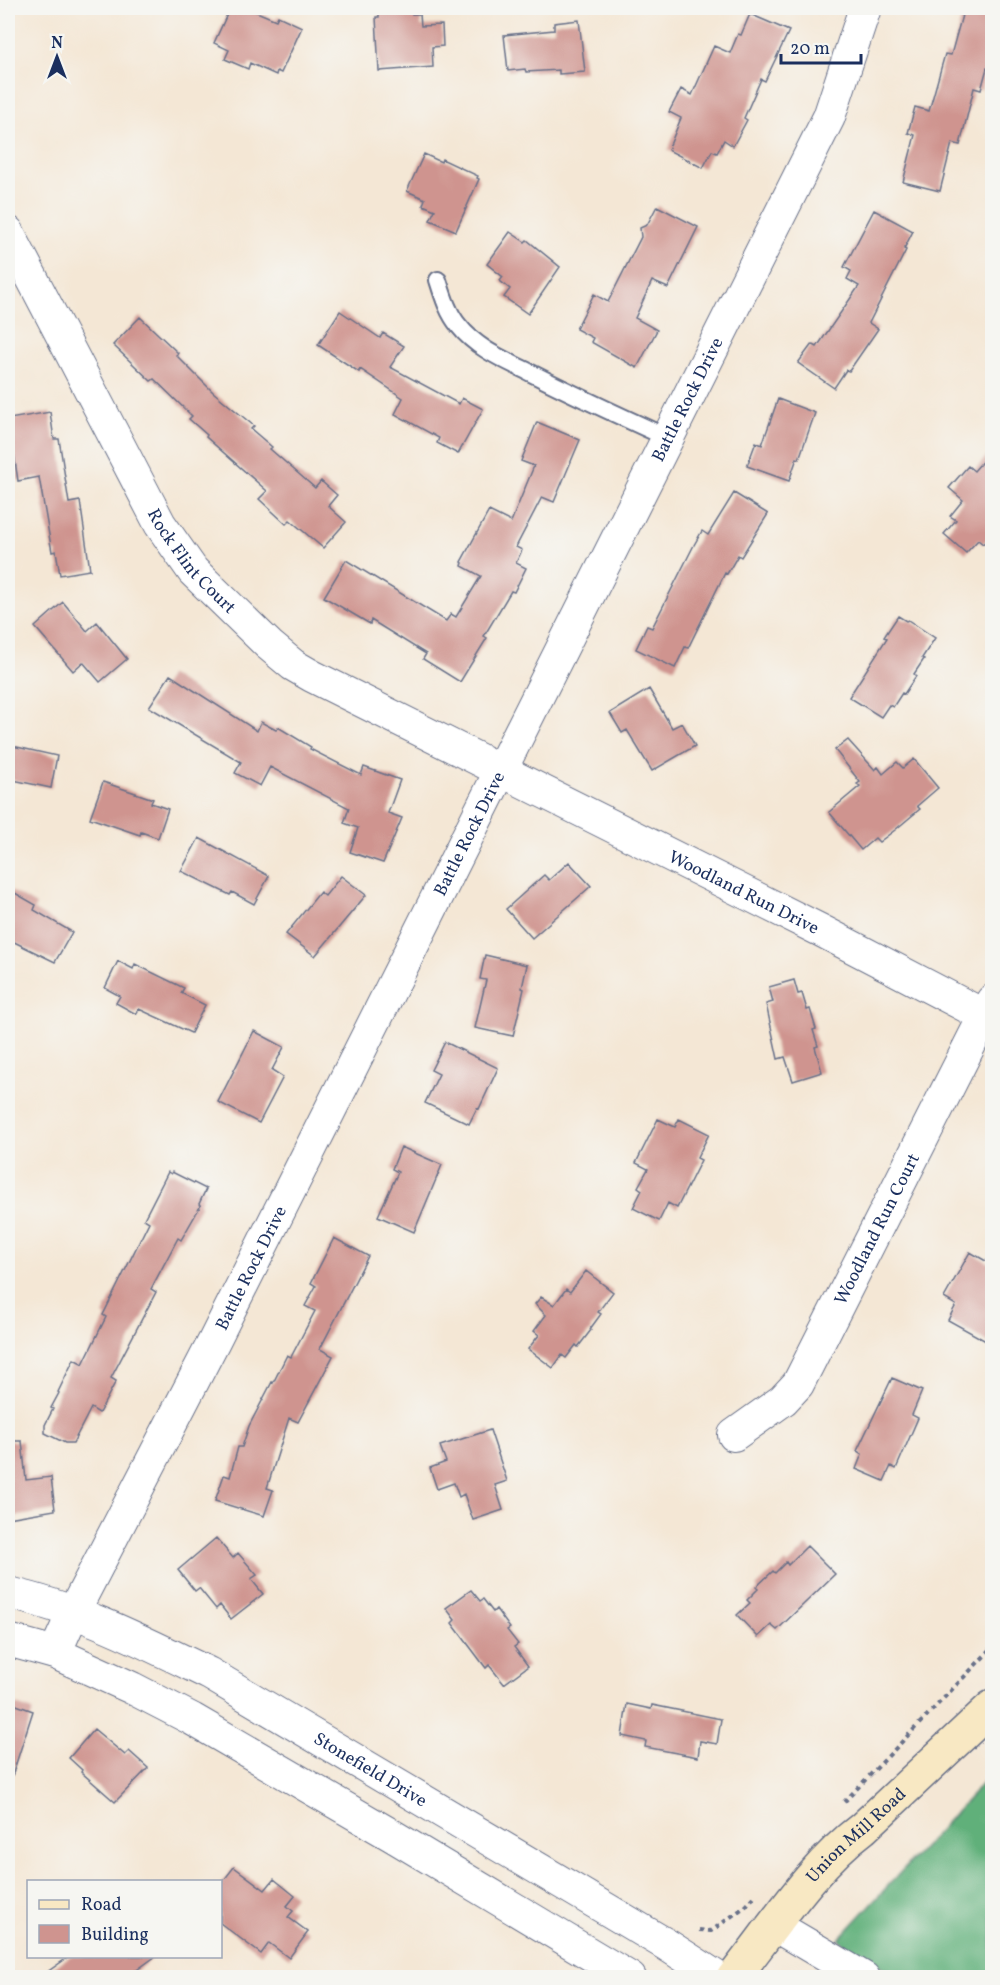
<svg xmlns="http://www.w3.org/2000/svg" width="1000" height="1985" font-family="Vollkorn,serif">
<rect width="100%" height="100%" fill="#f6f6f2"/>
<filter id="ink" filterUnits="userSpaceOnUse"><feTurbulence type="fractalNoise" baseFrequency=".0167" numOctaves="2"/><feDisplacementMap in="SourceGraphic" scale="12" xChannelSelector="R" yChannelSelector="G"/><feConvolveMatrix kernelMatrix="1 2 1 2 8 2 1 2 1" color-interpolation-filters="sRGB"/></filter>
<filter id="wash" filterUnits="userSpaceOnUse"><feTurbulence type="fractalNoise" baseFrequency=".008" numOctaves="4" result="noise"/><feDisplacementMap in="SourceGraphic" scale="24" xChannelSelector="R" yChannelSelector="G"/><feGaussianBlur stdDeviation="1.35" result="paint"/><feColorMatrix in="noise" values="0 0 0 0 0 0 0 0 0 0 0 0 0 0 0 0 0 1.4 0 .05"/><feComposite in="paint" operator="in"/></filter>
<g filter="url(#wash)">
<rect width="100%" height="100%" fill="#f4e7d5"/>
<path fill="#60b07a" stroke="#3e706c" stroke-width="1.5" d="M992,1773V1977H901L849,1950L839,1939Z"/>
<g id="blocks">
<path fill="#cf948f" d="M230,8H247L276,20L278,16L302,27L281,73L277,71L276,75L250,63L248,69L225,59L229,50L214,43Z
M379,8H412V14H420L421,26L442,25L443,46L432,47L433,67L379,71L376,17H379Z
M964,8L993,16V67L989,66V69L987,68L981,90L974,88L960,145L952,143L940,191L903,182L915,135L908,133L915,107L929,111L945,54L951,55Z
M750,14L789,31L765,81L761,79L744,118L747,120L733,146L724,140L717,153L712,151L703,168L668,150L681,118L669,112L681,89L692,95L714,46L730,53L738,34L741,35Z
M579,20L585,72L559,74V70L526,72L525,69L508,71L504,35L554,30V23Z
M424,154L441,162L442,159L478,176L477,178L479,179L456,231L430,220L435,210L423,205L425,199L407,191Z
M657,206L698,227L668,288L652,281L635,318L657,330L637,368L591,342L593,338L576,329L594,294L608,302L641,237L640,228L647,225Z
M874,210L913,231L904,249L906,250L869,323L878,329L849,371L846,370L834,388L798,363L812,344L817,347L859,286L847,279L851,271L844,267Z
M510,232L525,242L527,240L560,267L528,314L504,297L510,289L500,281L503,277L487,264Z
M340,311L380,338L383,333L404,346L390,367L459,404L462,398L483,409L458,454L437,443L439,438L395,414L403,398L360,369L359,372L318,345Z
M140,317L178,353L176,355L213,392L254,426L251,429L272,447L270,449L315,488L321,481L337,495L328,506L346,522L323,548L290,520L286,524L259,499L267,491L206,437L207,435L189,419L192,416L154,379L151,381L113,345Z
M778,399L815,413L799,459L797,458L789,481L747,466L756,442L762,445Z
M50,412L54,439H59L69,503L80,501L90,570L60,575L56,551L52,552L39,477L18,481L9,419Z
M537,422L580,440L554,502L542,497L516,547L522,550L516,563L526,568L514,592L511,591L484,636L487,638L460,682L423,659L426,654L371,620L370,624L324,597L346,560L446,621L451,614L456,617L481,576L462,566L463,563L461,562L489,511L511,522L534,466L521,461Z
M993,449V533L983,544L978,540L966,553L944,534L956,520L950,516L963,500L949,488L968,466L974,471Z
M734,493L768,514L741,557L738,555L727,574L725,573L688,648L685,647L675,668L636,649L647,626L652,628L694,545L702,531L708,535Z
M63,602L87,631L97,622L127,659L100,682L83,662L73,671L35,627Z
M898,616L906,621L908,620L935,638L922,658L924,659L914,674L916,676L904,694L902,693L893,707L889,705L881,717L849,697L887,638L884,637Z
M170,675L257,731L261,722L276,730L278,727L311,747L310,749L361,775L364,767L400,780L388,813L402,818L383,863L350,852L358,828L344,823L349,808L270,767L260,786L235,773L241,762L149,707Z
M649,689L672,728L682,723L695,746L652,771L627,730L622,733L610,713Z
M848,740L875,770L878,767L883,774L897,762L903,768L914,759L938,788L917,806L920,809L895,830L879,842L875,838L861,850L829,812L860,786L857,784L860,782L835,750Z
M8,745L57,756L51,788L8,779Z
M103,782L153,799L151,803L168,809L158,838L141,832L140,835L90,818Z
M199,838L269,876L254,904L232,892L230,895L181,871Z
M569,862L591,886L532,938L506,909L544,875L549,880Z
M341,876L366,895L315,956L286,934L320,892L325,896Z
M8,889L36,905L34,910L72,932L55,962L8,939Z
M485,955L527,965L522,988L524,989L513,1036L475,1028L486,980L480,979Z
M118,961L133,969L135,964L184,988L181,993L205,1005L191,1033L139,1009L136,1014L116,1003L120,996L105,988Z
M794,980L798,994L802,993L807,1010L810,1009L816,1029L813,1030L818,1046L815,1047L822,1072L793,1081L785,1057L778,1059L766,1004L773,1002L769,987Z
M254,1031L284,1047L272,1070L283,1077L259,1123L218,1102Z
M445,1042L498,1068L479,1109L477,1108L469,1124L425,1103L439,1074L431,1070Z
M658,1119L675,1127L679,1119L709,1134L697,1158L701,1160L677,1208L668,1203L659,1221L633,1208L642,1190L638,1187L648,1169L636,1163Z
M401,1147L442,1165L414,1232L378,1216L398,1172L392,1169Z
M168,1172L171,1174L172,1172L206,1189L199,1204L201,1205L181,1240L178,1238L151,1289L156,1292L111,1378L116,1381L99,1413L91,1408L73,1443H65L45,1433V1425L53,1409L51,1408L59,1393L58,1392L74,1359L83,1364L106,1317L103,1315L149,1222L144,1219Z
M334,1238L368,1256L320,1349L333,1356L298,1422L289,1418L267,1488L273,1490L264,1516L215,1501L224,1475L230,1477L238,1447H242L249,1426L272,1382L273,1383L287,1355L291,1357L315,1311L305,1306L316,1286L311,1283Z
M970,1252L993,1265V1345L948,1320L956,1305L944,1298Z
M586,1271L613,1292L598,1312L601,1314L590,1329L591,1330L578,1347L576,1345L566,1358L562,1355L553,1368L528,1349L539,1335L534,1331L546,1315L535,1304L541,1297L554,1305L566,1289L570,1292Z
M892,1378L922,1391L912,1415L918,1418L896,1469L891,1466L884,1481L856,1469L862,1454L857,1451Z
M490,1430L507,1481L495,1485L503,1510L473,1520L464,1494L459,1497L454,1483L437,1489L430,1468L446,1462L440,1446Z
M8,1441H22L26,1480L51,1477L55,1510L8,1518Z
M216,1538L233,1558L238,1553L257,1575L251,1579L263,1594L231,1619L220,1605L216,1609L199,1588L195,1591L178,1570Z
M807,1546L835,1574L777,1630L771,1625L758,1637L737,1615L750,1603L747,1600L758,1589L756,1587L773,1571L775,1573L786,1562L788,1565Z
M471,1590L480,1601L483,1599L493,1612L496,1609L510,1628L507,1630L518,1644L514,1647L528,1666L504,1684L489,1665L486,1668L452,1623L455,1620L446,1608Z
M8,1702L33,1711L12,1776L8,1775Z
M627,1704L651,1709L652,1705L721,1719L717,1744L700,1741L698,1757L645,1747L646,1741L622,1736Z
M94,1729L125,1755L129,1751L148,1768L115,1802L81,1772L82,1770L69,1758Z
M234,1867L265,1890L274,1879L295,1896L287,1906L293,1911L288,1917L308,1932L289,1958L269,1943L261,1954L220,1923V1885Z
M70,1956H156L127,1977H40Z"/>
</g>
</g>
<g filter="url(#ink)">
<use href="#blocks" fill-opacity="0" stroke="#676f88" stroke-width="1.5"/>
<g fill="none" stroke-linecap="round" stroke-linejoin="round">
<g stroke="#676f88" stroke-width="20">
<path id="lane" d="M438,280C443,296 448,313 459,326C477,349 505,360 531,373C576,396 622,417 668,438"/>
</g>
<g stroke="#676f88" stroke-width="34">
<g id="street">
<path id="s1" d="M8,232L160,524L193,571L269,645L293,665L312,676L820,930L985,1016"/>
<path id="s2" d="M734,1435L783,1400L798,1384L992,1001"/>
<path id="s3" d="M8,1593C78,1608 146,1643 210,1674L667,1945L718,1978"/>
<path d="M8,1640L55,1653L132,1688L192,1719L393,1836L630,1978"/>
<path id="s4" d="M55,1653L73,1613L214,1341L829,117L865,8"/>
<path d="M774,1925L864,1978"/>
</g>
</g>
<g stroke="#676f88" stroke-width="36">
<g id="secondary">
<path id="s5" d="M733,1978C773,1928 812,1866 863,1828L992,1707"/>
</g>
</g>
<path stroke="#676f88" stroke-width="4" stroke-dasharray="4.5 4.5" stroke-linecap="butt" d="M844,1802L992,1648
M699,1930L711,1931L746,1906L754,1897"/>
<use href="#lane" stroke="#fff" stroke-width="16"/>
<use href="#street" stroke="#fff" stroke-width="32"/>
<use href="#secondary" stroke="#f8e8c3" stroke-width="33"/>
</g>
</g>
<g text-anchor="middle" stroke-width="4.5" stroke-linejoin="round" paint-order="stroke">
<g font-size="18" fill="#1b2f5e" stroke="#f6f6f2">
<text dy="6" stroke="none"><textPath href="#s4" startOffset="1404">Battle Rock Drive</textPath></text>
<text dy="6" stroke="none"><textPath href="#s1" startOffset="378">Rock Flint Court</textPath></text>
<text dy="6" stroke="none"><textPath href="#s4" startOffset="918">Battle Rock Drive</textPath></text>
<text dy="6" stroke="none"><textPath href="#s1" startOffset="1029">Woodland Run Drive</textPath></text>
<text dy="6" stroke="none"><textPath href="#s2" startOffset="256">Woodland Run Court</textPath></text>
<text dy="6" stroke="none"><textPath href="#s4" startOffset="432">Battle Rock Drive</textPath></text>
<text dy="6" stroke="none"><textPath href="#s3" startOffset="405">Stonefield Drive</textPath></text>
<text dy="6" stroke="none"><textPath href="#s5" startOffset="189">Union Mill Road</textPath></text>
</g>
</g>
<rect width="1000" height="1985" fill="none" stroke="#f6f6f2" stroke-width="30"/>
<rect x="27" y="1880" width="195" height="78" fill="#f6f6f2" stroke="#9ea6b7" stroke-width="1.5"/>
<rect x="39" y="1900" width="30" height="9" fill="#f8e8c3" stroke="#9ea6b7" stroke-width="1.5"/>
<text x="81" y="1910" font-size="18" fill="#1b2f5e">Road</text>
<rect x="39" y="1925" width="30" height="18" fill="#cf948f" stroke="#9ea6b7" stroke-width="1.5"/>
<text x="81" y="1940" font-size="18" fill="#1b2f5e">Building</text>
<g transform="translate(57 57)" stroke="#f6f6f2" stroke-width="4.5" paint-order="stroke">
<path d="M0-4.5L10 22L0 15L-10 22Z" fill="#1b2f5e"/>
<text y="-9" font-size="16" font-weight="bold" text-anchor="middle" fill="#1b2f5e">N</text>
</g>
<path d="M781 54v9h80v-9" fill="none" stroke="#1b2f5e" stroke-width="3"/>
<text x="790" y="54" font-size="18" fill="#1b2f5e" stroke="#f6f6f2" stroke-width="4.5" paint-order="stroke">20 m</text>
</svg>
